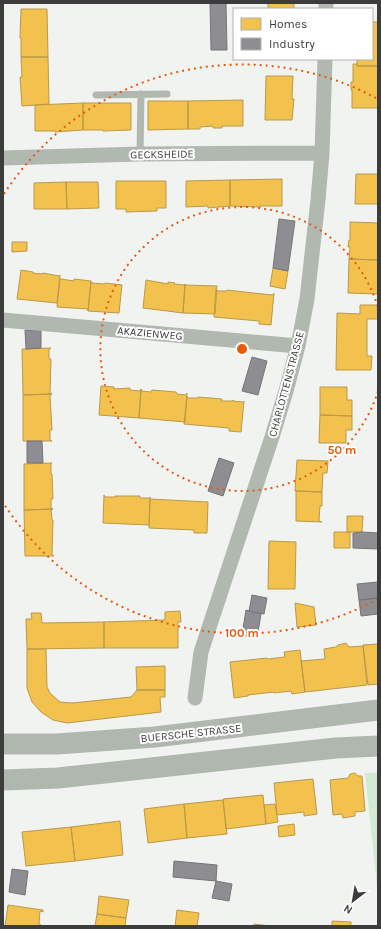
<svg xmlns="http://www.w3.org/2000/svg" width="381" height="929" font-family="Karla,sans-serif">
<rect width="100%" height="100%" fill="#f1f3f1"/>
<path fill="#d3ead2" d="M365,773H378V888L377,886Z"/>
<path fill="#f2c14e" stroke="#bb9948" d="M268,3H294V9H268Z
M21,9H47L48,57H21V38H20Z
M372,22H378V66H357V59H372Z
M21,57H48L49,104L22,106L20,77H22Z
M353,64H357V66H378V108H352V90H351V82H353Z
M266,76H293L292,99H294L292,120H265Z
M243,100V126H222V128H213V126L200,127V129H188V101Z
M148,101H188V129L148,130Z
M83,103V130L55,132V131H35V105Z
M83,103H131V130L103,131V130H83Z
M356,174H378V204H355Z
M282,179V206H260L261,207L230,206V180Z
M230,180V206L208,208V206L186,207V181Z
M116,181H166V208H157V211L126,212V209H116Z
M66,182L67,209H34V183Z
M66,182H98L99,208L67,209Z
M350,222L378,223V260L349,259L350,247H348L349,240H350Z
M12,242H27V251L12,252Z
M349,259L378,260V294L348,293Z
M273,268L288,271L285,289L270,286Z
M21,270L33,272V273L42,274L43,273L59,276L60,275L57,303L17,299Z
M60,278L61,279L74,281V279L91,281L88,311V309L57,307Z
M146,280L168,284V282L175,283L174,284L185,285V284L183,313L143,308Z
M91,281L92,283L105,284V283L122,285L119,313L88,311Z
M185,284V285L217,286L215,314L183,313Z
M216,289L217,291H227V290L262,294L263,293L262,294L273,295L274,293L271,325L259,324V321L214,317Z
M360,305H378V319H367V356H372L371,370H336L337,313L360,314Z
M51,348L49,349V359H51L50,394H52L23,395L22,349Z
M101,386L114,387V389L130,388V390L140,391L141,389L139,418L99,415Z
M320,387H347V400H352V416L320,415Z
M141,389L142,391L151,392L152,390L176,392L177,394L186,395L187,393L185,422L139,418Z
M52,394L50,395L52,430H50V440L52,441H23V395Z
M187,396V398H198V397L222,399L221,401H232L233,400V401L243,402L244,401L241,432L229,431V428L184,424Z
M320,415L352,416V430H346V443H319Z
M297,460L328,461L327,473H323L322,492L295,491Z
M52,463L51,464V474H52L53,499H51V509H53L24,510V464Z
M296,491L322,492V506H320L319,521L322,522L296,521Z
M104,495L105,497H115V496H140V498H150V497L149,525L103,523Z
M150,499L208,502L207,533H194V530L149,528Z
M53,509L51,510L52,520H53L52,555L54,556H25L24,510Z
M347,516H363L362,532H347Z
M334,532H350V548H334Z
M269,541L296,542L295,589H268Z
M295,603L314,607L316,625L297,627Z
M180,611L181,622H178V648H104V622L165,620V612Z
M31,613H41L42,623L104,622V648L27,649L26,619H32Z
M346,643L349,647L363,646L367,685L305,692L301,661L325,659L324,649L336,647L338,645Z
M378,644V684L368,685L363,645Z
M27,649H46L47,687L50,693L60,702L72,703L131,697L137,690H165V697H160L161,712L67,723L53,720L41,712L32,702L27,688Z
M300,650L305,692L292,694L291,691L274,693V692L248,695V696L234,698L230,662L267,658L268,659L285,657L284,652Z
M165,666V690H137L136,667Z
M355,773L358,776H362L365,811L355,812V816L343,818L342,814L333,815L330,780L348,778L350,774Z
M313,779L317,814L304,816V812L277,815L274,783Z
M263,795L266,824L226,829L223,799Z
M223,800L227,834L187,838L184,804Z
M184,804L187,838L148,843L144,809Z
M275,804L278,822L266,824L264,805Z
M120,821L123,855L75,861L71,827Z
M294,824L295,835L279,837L278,826Z
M71,827L75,861L26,866L22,832Z
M99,896L129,900L126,918L97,914Z
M8,905L43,910V912L40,911L39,924L41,925V926H5Z
M177,910L199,913L197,926H175Z
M97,914L126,918L125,926H95Z
M332,921L351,922V926H361H332Z
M254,924L270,926H254Z"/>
<path fill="#8d8d92" stroke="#747578" d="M210,3H226L227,50H211Z
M279,219L295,221L288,271L273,268Z
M25,330H41V348L26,349Z
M252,357L267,361L258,395L242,391Z
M27,441H42L43,463H27Z
M219,458L234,463L223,496L208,491Z
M362,532L378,533V549L353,548V533Z
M378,582V598L359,600L357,584Z
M252,595L267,598L264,614L249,611Z
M378,598V614L361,616L359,600Z
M246,610L261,614L257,638L242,635Z
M174,861L217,865L216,881L173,877Z
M12,869L28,871L25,895L9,892Z
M216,881L232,884L229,901L212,898Z"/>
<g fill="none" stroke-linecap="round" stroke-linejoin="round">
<path stroke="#b0b8b0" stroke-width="7" d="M96,95L167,94
M140,154L141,94"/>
<path stroke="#b0b8b0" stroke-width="15" d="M326,9V3
M3,158L140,154L322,153
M3,320L298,346
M195,698L201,652L272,437L286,391L298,346L307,299L318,200L322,153L325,59"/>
<path stroke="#afb7ae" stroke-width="21" d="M3,744H57L155,737L378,710
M3,780L58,778L336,748L378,746"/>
</g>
<g fill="none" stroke="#e8590c" stroke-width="2" stroke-dasharray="2 4">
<path d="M378 391A142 142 0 1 1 378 307"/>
<path d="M378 599A284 284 0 0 1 4 504M4 194A284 284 0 0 1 378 99"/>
</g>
<g text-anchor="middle" stroke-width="4" stroke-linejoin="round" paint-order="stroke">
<g font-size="11" fill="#3b3c3b" stroke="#fff">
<text transform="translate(162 154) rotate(-1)" y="4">GECKSHEIDE</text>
<text transform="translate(150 333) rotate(5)" y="4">AKAZIENWEG</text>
<text transform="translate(286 384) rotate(-75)" y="4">CHARLOTTENSTRASSE</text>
<text transform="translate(191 733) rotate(-6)" y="4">BUERSCHE STRASSE</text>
</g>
</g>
<circle cx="242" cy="349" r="6" fill="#e8590c" stroke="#fff" stroke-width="2"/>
<g font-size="12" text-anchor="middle" font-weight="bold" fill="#e8590c" stroke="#fff" stroke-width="4" stroke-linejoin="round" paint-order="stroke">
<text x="342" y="454">50 m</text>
<text x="242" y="637">100 m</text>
</g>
<rect width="381" height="929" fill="none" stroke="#3b3c3b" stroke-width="8"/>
<rect x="233" y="8" width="140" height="52" fill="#ffffff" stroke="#b1b1b1"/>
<rect x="241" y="18" width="20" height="12" fill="#f2c14e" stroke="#b1b1b1"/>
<text x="269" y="28" font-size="12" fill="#3b3c3b">Homes</text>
<rect x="241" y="38" width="20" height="12" fill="#8d8d92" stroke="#b1b1b1"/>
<text x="269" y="48" font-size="12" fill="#3b3c3b">Industry</text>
<g transform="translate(353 901) rotate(211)" stroke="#ffffff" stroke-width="3" paint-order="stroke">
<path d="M0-3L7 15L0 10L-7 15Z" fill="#3b3c3b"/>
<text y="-6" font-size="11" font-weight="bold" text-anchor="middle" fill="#3b3c3b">N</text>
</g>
</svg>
